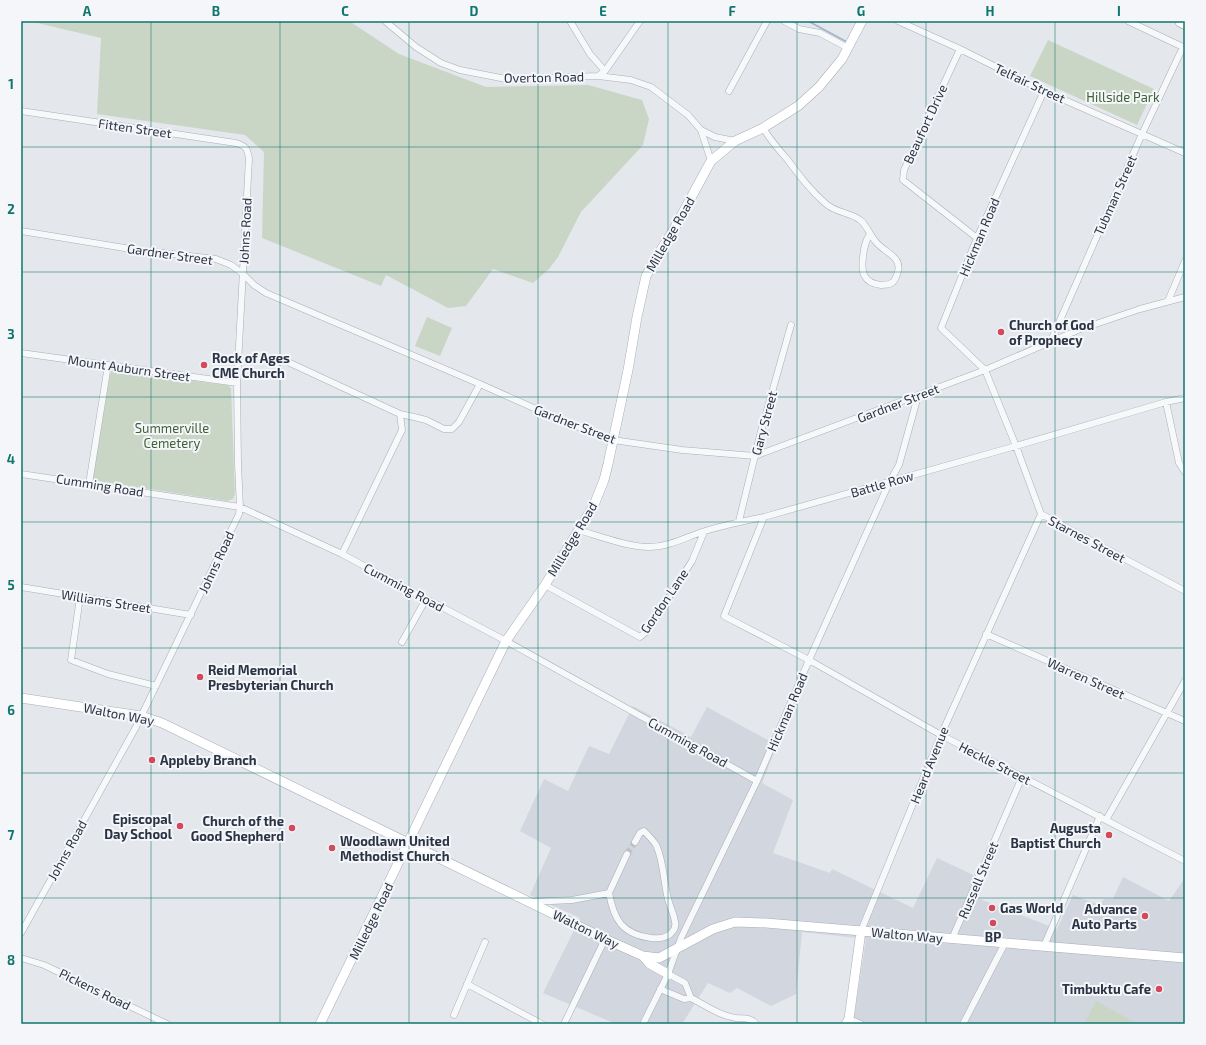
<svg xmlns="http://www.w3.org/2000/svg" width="1206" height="1045" font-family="'Exo 2',sans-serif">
<rect width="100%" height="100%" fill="#e4e7ec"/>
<path fill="#d2d6de" d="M633,706L691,737L707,707L777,745L762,783L793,800L773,853L830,873L832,869L913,908L937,858L982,879L975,897L1057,929L1073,895L1100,905L1104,899H1113L1123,877L1169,901L1185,878V1024H868L854,1018L866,939L802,932L796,994L771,1006L737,988L730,993L708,983L682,1024H616L543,993L580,918L530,895L551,848L520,831L544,779L568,791L589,746L609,754Z"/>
<path fill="#c9d6c5" d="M29,21H349L399,54L486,87L588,85L642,100L649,119L643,145L581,212L558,257L549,269L533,283L493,269L466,306L448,308L386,275L381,286L262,238L264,152L245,135L97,114L101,38Z
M1048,40L1154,89L1137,125L1030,76Z
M427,317L452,328L440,356L415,346Z
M115,370L217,384L227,385L231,388L235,494L233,499L227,501L92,480L110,375L111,371Z
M1096,1001L1138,1024H1084Z"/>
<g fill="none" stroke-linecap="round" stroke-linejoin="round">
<path stroke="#9fb4cc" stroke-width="1.5" d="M808,21L847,42"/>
<path stroke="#bfc3cb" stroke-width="6" stroke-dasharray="6 3" stroke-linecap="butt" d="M627,854L635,842"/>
<g stroke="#a9aeb7" stroke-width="7">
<path id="street" d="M385,21L416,47L441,63L460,70L506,79L598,76L631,80L651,87L688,115L701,130L711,161
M570,21L590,54L605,71L598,76
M784,21L799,29L820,33L848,48
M898,21L960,49L1044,91L1185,153
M1128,21L1185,48
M960,49L904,170L903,180L977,238
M605,71L640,21
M729,91L767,21
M1044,91L977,238L941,328L985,370L1016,446L1041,514L1185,591
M21,111L236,143C246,146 247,148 249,158L237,383L238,464L240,507L239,514L136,727L21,933
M763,128C770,139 778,149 787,159C799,175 810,190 825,203C835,213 850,212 860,220C867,225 870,236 876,242C884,252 902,257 898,271C897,275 895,280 893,282C889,285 886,285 881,285C863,283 861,272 863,257C864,248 865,241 870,234
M701,130L715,137L735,141
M21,231L137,250L216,259L231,265L242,273L254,285L266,293L480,384L565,422L613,440L682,450L755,456L985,370L1078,330L1140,309L1185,297
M1168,301L1185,261
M1050,343L1142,134L1183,47
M21,353L237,383
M290,363L400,414L414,417L426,420L444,429H452L459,422L480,384
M1166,402L1179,463L1185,472
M21,474L240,507L342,554L368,568L506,641L757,781
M89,484L108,365
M764,517L724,616L809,660L941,735L1185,861
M739,521L760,435L791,325
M578,530C599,536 628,547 649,547C669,547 686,537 705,531C725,525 744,521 764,517L1016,446L1166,402L1185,398
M342,554L402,430L400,414
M545,585L640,637L647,631L692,561L704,532
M21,587L191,615
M80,597L71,660L108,674L156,686
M986,634L1185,721
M402,642L426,599
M1106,820L1185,681
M609,893C614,920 622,934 651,938C659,939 668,938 673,931C675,928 676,925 675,922C674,914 670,907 668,899C664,884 663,858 656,845C653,840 649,836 644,831L640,833L635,842
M531,902L572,900L609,893L627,854
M861,931L941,735L1041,514
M952,939L1022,777
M1044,946L1100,816
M21,958L44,965L167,1024
M668,974L685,983L691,998
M467,984L542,1024
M660,989L684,999L691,998C705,1005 720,1016 736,1018C744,1019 751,1017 756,1024
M454,1015L485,942
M849,1019L861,1024
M564,1024L605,939
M643,1024L668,974L681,938L757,781L809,660L890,481L899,465L918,396
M963,1024L1005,943"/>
</g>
<g stroke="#a9aeb7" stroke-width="10">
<path id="secondary" d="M21,698L141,716L162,723L605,939L643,956L659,958L713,929L735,922L766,923L1185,958
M643,956L650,964L668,974
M320,1024L506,641L545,585L594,505L604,480L608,464L628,370L637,317L646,276L659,253L673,231L706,170L711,161L735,141L763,128L798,106L819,87L842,59L862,21
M846,1024L849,1019L861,931"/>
</g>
<g stroke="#8b94a3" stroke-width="13">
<path id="highway" d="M1181,21L1185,23"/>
</g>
<use href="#street" stroke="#f7f8fa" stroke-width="6"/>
<use href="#secondary" stroke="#fff" stroke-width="9"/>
<use href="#highway" stroke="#fff" stroke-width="12"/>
</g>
<path fill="none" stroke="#0f766e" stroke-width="1" stroke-opacity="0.55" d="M151,21V1024M280,21V1024M409,21V1024M538,21V1024M668,21V1024M797,21V1024M926,21V1024M1055,21V1024M21,147H1185M21,272H1185M21,397H1185M21,522H1185M21,648H1185M21,773H1185M21,898H1185"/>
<g fill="#d1495b" stroke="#f4f6f9" stroke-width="1.5">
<circle cx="1001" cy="332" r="4"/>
<circle cx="204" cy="365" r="4"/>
<circle cx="200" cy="677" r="4"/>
<circle cx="152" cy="760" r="4"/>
<circle cx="180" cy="826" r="4"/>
<circle cx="292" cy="828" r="4"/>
<circle cx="1109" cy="835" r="4"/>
<circle cx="332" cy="848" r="4"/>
<circle cx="992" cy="908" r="4"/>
<circle cx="1145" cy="916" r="4"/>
<circle cx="993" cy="923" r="4"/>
<circle cx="1159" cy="989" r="4"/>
</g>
<g text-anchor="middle" stroke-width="4" stroke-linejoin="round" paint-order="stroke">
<g font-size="13" fill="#2b3445" stroke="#f4f6f9">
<text transform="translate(544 77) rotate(-1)" y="5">Overton Road</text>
<text transform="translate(1030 83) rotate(25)" y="5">Telfair Street</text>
<text transform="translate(925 124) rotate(-65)" y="5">Beaufort Drive</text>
<text transform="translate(135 128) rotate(8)" y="5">Fitten Street</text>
<text transform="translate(1115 195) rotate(-66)" y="5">Tubman Street</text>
<text transform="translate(245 231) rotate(-87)" y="5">Johns Road</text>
<text transform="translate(670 234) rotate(-60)" y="5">Milledge Road</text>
<text transform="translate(979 237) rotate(-67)" y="5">Hickman Road</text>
<text transform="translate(170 254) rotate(8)" y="5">Gardner Street</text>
<text transform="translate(129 368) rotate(8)" y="5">Mount Auburn Street</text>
<text transform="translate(898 403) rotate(-21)" y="5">Gardner Street</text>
<text transform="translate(764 423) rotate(-75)" y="5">Gary Street</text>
<text transform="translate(575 424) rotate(21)" y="5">Gardner Street</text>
<text transform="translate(882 484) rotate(-16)" y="5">Battle Row</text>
<text transform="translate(100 485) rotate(9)" y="5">Cumming Road</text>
<text transform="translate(572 539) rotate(-59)" y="5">Milledge Road</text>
<text transform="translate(1087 539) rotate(28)" y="5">Starnes Street</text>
<text transform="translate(216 562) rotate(-65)" y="5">Johns Road</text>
<text transform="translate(404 587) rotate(28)" y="5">Cumming Road</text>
<text transform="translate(106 601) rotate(9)" y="5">Williams Street</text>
<text transform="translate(664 601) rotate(-56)" y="5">Gordon Lane</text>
<text transform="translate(1086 678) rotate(24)" y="5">Warren Street</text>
<text transform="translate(787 712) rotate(-67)" y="5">Hickman Road</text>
<text transform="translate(119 714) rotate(11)" y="5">Walton Way</text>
<text transform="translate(688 742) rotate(29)" y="5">Cumming Road</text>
<text transform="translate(995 763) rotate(27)" y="5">Heckle Street</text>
<text transform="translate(929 765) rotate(-68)" y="5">Heard Avenue</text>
<text transform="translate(67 850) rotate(-61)" y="5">Johns Road</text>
<text transform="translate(978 880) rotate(-67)" y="5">Russell Street</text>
<text transform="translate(371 921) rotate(-64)" y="5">Milledge Road</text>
<text transform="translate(586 929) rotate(26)" y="5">Walton Way</text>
<text transform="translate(907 935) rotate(5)" y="5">Walton Way</text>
<text transform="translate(95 989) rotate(26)" y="5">Pickens Road</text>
</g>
<g font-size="13" fill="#3f6138" stroke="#f4f6f9">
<text x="1123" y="102">Hillside Park</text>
<text x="172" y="433">Summerville<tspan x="172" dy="15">Cemetery</tspan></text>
</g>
<g font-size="13" font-weight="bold" fill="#2b3445" stroke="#f4f6f9" text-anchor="start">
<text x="1009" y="330">Church of God<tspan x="1009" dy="15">of Prophecy</tspan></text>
<text x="212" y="363">Rock of Ages<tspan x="212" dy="15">CME Church</tspan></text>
<text x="208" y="675">Reid Memorial<tspan x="208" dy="15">Presbyterian Church</tspan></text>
<text x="160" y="765">Appleby Branch</text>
<text x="172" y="824" text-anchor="end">Episcopal<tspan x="172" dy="15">Day School</tspan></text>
<text x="284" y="826" text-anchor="end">Church of the<tspan x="284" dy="15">Good Shepherd</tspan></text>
<text x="1101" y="833" text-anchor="end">Augusta<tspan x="1101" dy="15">Baptist Church</tspan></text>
<text x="340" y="846">Woodlawn United<tspan x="340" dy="15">Methodist Church</tspan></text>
<text x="1000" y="913">Gas World</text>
<text x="1137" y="914" text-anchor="end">Advance<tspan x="1137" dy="15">Auto Parts</tspan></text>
<text x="993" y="942" text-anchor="middle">BP</text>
<text x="1151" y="994" text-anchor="end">Timbuktu Cafe</text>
</g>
</g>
<rect width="1206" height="1045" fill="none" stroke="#f4f6f9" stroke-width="44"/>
<rect x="22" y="22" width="1162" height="1001" fill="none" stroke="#0f766e" stroke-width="1.5"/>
<g font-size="13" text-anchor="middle" font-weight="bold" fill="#0f766e">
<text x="87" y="16">A</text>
<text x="216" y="16">B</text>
<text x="345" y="16">C</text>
<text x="474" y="16">D</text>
<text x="603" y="16">E</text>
<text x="732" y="16">F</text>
<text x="861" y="16">G</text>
<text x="990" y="16">H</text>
<text x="1119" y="16">I</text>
<text x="11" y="89">1</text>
<text x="11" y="214">2</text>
<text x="11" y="339">3</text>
<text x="11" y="464">4</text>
<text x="11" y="590">5</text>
<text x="11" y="715">6</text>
<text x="11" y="840">7</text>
<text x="11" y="965">8</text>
</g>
</svg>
